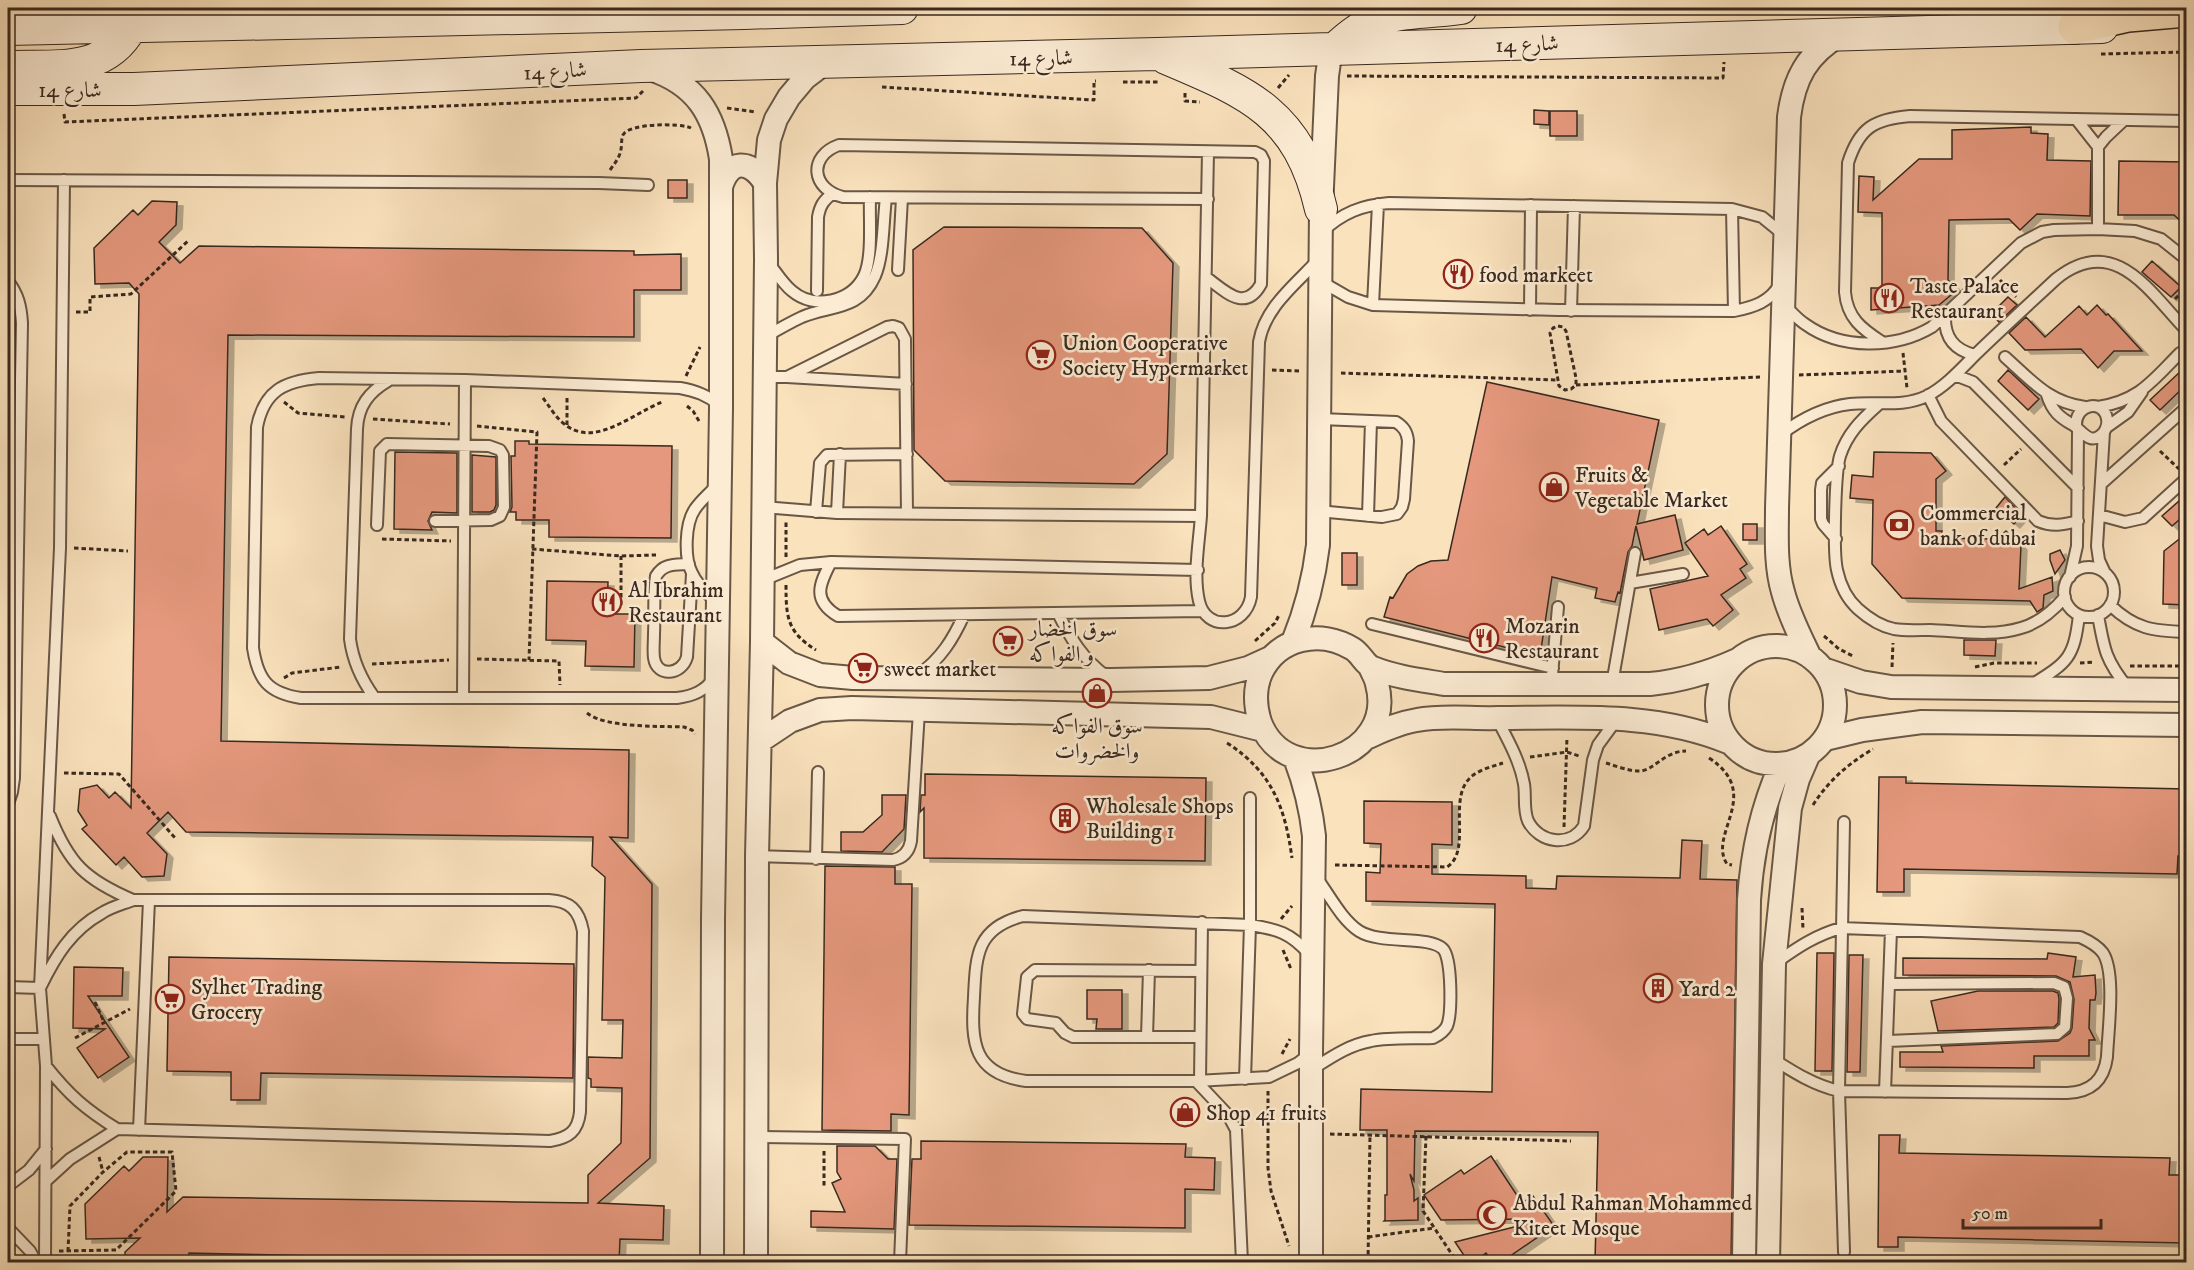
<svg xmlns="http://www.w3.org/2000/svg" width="2194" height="1270" font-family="'IM FELL DW Pica',Amiri,serif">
<defs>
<filter id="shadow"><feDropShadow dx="6" dy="4" stdDeviation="0" flood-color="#0004"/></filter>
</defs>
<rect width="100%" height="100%" fill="#fae2bd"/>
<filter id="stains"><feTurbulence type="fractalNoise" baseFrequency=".00333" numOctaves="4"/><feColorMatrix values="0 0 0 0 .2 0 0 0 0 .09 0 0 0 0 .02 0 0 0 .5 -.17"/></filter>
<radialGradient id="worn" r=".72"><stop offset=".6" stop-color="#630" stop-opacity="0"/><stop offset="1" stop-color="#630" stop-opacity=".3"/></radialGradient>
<path fill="#e5987d" stroke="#39291f" stroke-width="1.5" filter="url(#shadow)" d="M1534,110L1549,111V125L1534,124Z
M1550,111H1577V136H1550Z
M2031,127V133L2048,134L2047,160L2091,161L2090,216L2037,214L2020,230L2009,219L1949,220L1948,280L1957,290L1939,305L1871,310V288H1882V213L1858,212L1859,176L1874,177L1873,200L1919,159H1952V130Z
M2119,161L2187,162V227L2174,215H2118Z
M668,180H687V198H668Z
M152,201L177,202L176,225L159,242L180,263L199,246L634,251V255L681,254V290H634V337L228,335L221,741L629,750L628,838L610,837L652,884L650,1158L598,1203L664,1206L663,1240L620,1239L619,1263L189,1253L188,1263H125V1252L140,1238L86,1239L85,1204L124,1166L129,1171L143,1157H168L167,1212L183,1197L588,1203V1175L621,1143L622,1088L591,1087V1079L588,1078V1057L622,1058L623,1020H602L605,877L592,866L593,837L186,832L168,812L147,833L167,854L164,876L142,877L124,857L116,865L82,829L87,825L78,811L80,789L97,785L109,798L115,792L131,808L139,294L129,283L95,284L94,248L133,210L138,215Z
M944,227L1142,228L1173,263L1167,454L1134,484L945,481L914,450L913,250Z
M2152,261L2181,287L2171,297L2142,272Z
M2008,297L2017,305L1999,322L1991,314Z
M2097,305L2106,315L2108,314L2142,351H2114L2098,368L2081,349L2025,350L2009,333L2026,317L2045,337L2079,306L2087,315Z
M2008,370L2039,399L2028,410L1998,381Z
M2182,370L2187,375V384L2160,410L2150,400Z
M1487,382L1659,420L1637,524L1675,515L1683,550L1644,560L1636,526L1632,546L1628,552L1620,593L1618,592L1615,602L1595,598L1597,588L1552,577L1540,656L1384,617L1390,597L1393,598L1407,574L1418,566L1431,561L1448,560Z
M515,441H529V444L672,446L671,538L549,537V520H516V512H510L512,507L511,456H515Z
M395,452L457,453V513L432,512L428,521L432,530L394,529Z
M1874,452L1931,453L1946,471L1936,479V531H1942L1941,538L1997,539L2006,531L2021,546L2019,589L2052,577L2053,591L2044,595L2043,608L2037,612L2030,601L1902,598L1872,564L1873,500L1850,498L1852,475L1873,477Z
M472,455L496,457V505L494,510L490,512H472Z
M2187,494V513L2172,526L2162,516Z
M2005,497L2022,515L2014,524L1996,508Z
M1743,524H1757V540H1743Z
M1721,526L1747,564L1740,569L1746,578L1721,595L1733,610L1713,626L1707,619L1659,630L1650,589L1708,576L1685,543L1704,529L1708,535Z
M2187,533V605L2163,604L2164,551Z
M2060,550L2065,560L2055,574L2050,560V554Z
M1342,553H1357V585H1342Z
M547,581L608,582L607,614H635L634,667L585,666L586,641L546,640Z
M1964,640H1996L1995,656L1964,655Z
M925,774L1206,778L1205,861L924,858V808L920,812L921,795H925Z
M1879,777H1906V783L2187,789V857L2178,856L2177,874L1904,869V892H1877Z
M882,795H906L904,829L882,852L841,851V832H863L882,815Z
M1364,801L1452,802V845L1432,844V874L1526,876V888L1556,889L1557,876L1680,878L1682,840L1702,841L1700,879L1737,880L1731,1263H1595L1598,1132L1415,1131L1414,1181L1410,1174L1414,1190V1201L1418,1198V1220L1384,1221L1385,1220V1195H1387V1130H1360L1361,1089L1492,1092L1495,904L1366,901V872L1380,873L1381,844L1364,843Z
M825,866L895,867V884H912L909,1115L891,1114V1131L822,1130Z
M1817,953H1834V955L1832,1071H1815Z
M2048,953L2076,957L2073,977L2095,975L2096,993L2095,1000H2090L2089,1028L2095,1040H2089V1056H2034V1068L1900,1067V1052H1943L1941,1046L2058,1041L2070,1033L2072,1028L2074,999L2070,982L2056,976L1903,975V958L2047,959Z
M1849,955H1863L1860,1072H1847Z
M169,957L574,964L573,1078L261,1073L260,1100H231V1072L167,1071Z
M74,967L123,968L122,996H88L129,1057L98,1078L77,1048L105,1029L73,1028Z
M1087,990H1122V1029H1096L1097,1019H1087Z
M1978,991H2053L2058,993L2059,999L2058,1023L2054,1027L1938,1031L1931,1001Z
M1879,1135H1900L1899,1153L2170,1158L2169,1175H2187L2186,1243L1898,1237V1247H1878Z
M921,1141L1186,1144L1185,1157L1215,1158L1214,1190L1185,1189V1228L909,1225L912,1159H921Z
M837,1146H875L888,1159H897L894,1229L811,1227V1211L845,1212L832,1183L841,1179L837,1172Z
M1491,1156L1522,1203L1533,1196L1554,1226L1500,1263H1493L1486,1253L1472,1263H1469L1455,1242L1526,1224L1525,1219L1441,1220L1424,1195L1461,1170L1464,1174Z"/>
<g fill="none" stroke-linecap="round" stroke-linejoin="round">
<g stroke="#695746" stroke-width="14">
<path id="service" d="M2076,119L2098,147V229
M2098,147L2106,137L2124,120
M1208,152L1201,516C1199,543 1193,575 1199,601C1206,632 1245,628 1251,597L1259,342C1265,307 1295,285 1318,260
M8,180L599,183L648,185
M1732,209L1734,311
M1322,232C1342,213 1362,205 1389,203L1732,209L1762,217L1783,234
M768,262C776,272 783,284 792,291C814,310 851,302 864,276C873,257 869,219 870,197
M898,270L902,198
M1207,278C1225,291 1245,313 1261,284L1264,161L1261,155L1255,152L839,145C808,156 811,189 843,197L1208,199
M8,281C18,294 21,306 22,323L14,778L12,792L8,804
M1322,282L1348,297L1373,305L1558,310L1734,311C1754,307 1770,302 1780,284
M817,291L818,217C820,206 823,201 832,194
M1373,305L1378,204
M1784,305C1791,311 1797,319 1805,324C1841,350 1895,349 1932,327L2021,243L2042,232L2054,230L2098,229L2135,231L2161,239L2186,259
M1530,310L1531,205
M1571,311L1574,206
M1945,315C1944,337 1954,350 1975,355
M765,337C777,330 789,323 802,317C831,305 860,311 875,276C884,255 883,221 886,198
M1882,342C1862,329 1847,318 1845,292L1848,163C1859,128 1874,119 1910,116L2186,121
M2005,357C2031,380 2048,402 2085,407
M765,377H787L906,384
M787,377L887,327L893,326L899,328L905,339L907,513
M1953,377H1960L1973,382L2078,488
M1928,395L1941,421L2038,521C2052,527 2063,525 2078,521
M2047,395C2052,411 2059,417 2073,425C2082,430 2090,448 2104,432C2106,429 2108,423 2107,419C2104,399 2075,403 2076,426
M1878,405C1861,420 1847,434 1840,456C1835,473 1833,552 1837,570C1840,584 1847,599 1858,609C1868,618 1880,626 1894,629C1905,631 1918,630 1930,630C1959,631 1992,637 2021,628C2039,623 2053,611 2065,597
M2098,407C2140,400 2152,381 2180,353
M2107,427L2128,412L2142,392
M2104,432L2097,546L2099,560L2105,573
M1780,435C1801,419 1824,407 1850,404C1876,401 1902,408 1927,396C1946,386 1961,369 1976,354C2002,329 2029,304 2056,279C2114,232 2149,291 2186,330
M2101,484L2186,408
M763,507L837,513L1201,516
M1318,511L1382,517L1397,514L1402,507L1404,499L1408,441C1407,432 1404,427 1396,422L1320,419
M816,512L820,463L827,455L907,454
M837,513L840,454
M2099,515L2125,522L2143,518L2186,479
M1368,516L1371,421
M377,525L380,451L387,444L489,446L500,450L503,455L504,507L500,516L491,520L435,521
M1836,539L1823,524L1821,519V490L1822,483L1839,466
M831,562C819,585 812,600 838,616L1203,611
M689,564C675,565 664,563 656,576C653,595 655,615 654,634C654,641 653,651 654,658C657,678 682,675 687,657L692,574
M2064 592a25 25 0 1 1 50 0a25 25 0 1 1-50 0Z
M2070,577L2077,546L2078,431
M763,580L800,565L831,562L1198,570
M1630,583L1683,574
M716,602C707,593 697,585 692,573C684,558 685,523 695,509C701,500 710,493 717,485
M2110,605C2135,629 2153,631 2186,632
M1058,613C1070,638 1083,659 1106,676
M2098,615C2104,650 2106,661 2128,688
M1372,624L1553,668
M918,675C941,659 953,639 964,615
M1552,675L1558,607
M714,678C705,691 693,696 677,698H301C268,693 258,680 253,648L257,427C264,391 284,381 319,378L465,380L680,388C696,391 707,395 719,405
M1612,684L1635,553
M2033,684C2068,662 2074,658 2079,615
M374,697C361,679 353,662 350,639L357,429C358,406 369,392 388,381
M463,698L465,380
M1497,719C1508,740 1520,761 1524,784C1526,795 1523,810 1528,821C1539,843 1570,848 1584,826L1593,760L1598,745L1617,719
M50,816C69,864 86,880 133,900
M1844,822L1839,1091L1844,1252
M757,856L893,860C903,858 909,852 911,841L919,711
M816,859L818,772
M1309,954C1291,933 1277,929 1250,925L1023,916C976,928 976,956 974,997C971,1043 973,1074 1026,1081H1196L1269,1077L1298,1063L1311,1053
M8,987L40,988C55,957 71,930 102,913C111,907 123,904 133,900H549C570,901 579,910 583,931L580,1112C578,1131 569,1138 550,1141L117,1129C85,1109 69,1095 46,1066
M1147,1037L1149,970
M1199,1037H1073L1065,1033L1056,1023L1027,1019L1023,1014L1027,977L1035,970L1201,971
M8,1039H43
M1888,1041L2057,1034L2065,1027L2067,998L2064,987L2054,983L1890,984
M1773,1059C1795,1073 1814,1085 1839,1091L2067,1093C2091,1092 2104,1080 2107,1057C2108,1031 2116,973 2103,953C2097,945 2089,941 2080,937L1841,928C1816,935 1798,947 1777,962
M1311,1070C1330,1058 1348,1045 1371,1041C1391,1037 1413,1039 1433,1038C1439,1035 1444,1032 1447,1026C1452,1014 1452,958 1443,949C1429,935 1381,945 1359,931C1341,919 1329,894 1316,877
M1245,1079L1250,925V798
M1196,1081L1228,1115L1236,1130L1242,1262
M1200,1081L1202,922
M1885,1092L1891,930
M139,1130L149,900
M756,1137L905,1139L900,1262
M47,1180L70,1159L117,1129
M8,1186L29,1170L46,1149
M8,1228L30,1251L36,1262
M45,1262L46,1066L40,988L60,548L64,180"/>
</g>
<g stroke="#695746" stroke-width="26">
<path id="minor" d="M650,69C696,84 714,114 721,159V408L713,919L712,1262
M721,187C729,159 750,159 765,183
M762,642L789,663L820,675L853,678L1111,680L1209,678L1248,668L1270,658
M1293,642C1306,610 1314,579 1318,545L1321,209L1327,76L1329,62L1335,49
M1717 705a59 59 0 1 1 118 0a59 59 0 1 1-118 0Z
M1810,657C1800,636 1789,615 1783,592C1775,565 1777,535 1777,508L1789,117C1794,78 1807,54 1841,34
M1370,667C1372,672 1376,678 1377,684C1397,757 1287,793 1260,722C1255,706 1254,689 1261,673C1278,637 1321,629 1353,649C1361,654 1365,665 1373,668C1395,677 1420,680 1444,684H1650C1682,681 1708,673 1737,660
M1823,669L1861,682L1891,687L2186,690
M1366,738C1382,731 1398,723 1417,720C1443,715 1472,719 1499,718C1577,718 1655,712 1728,742
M1825,739L1862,730L1922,722L2186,725
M760,741L790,721L820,710L852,708L1211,717L1263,730
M1295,758C1305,784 1311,808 1314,836L1311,1052V1262
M756,1262L757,856L762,642L766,259L765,183L769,140L776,119L789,97L805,78L826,62
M1744,1262L1749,900C1752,853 1761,809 1781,765
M1768,1262L1774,964L1790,808L1798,779L1808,756"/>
</g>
<g stroke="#39291f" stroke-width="34">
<path id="secondary" d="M8,29L744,13L902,8
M1335,49C1380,5 1405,16 1461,8
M1166,58C1249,93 1299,113 1321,209
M8,67C54,65 105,75 131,27
M8,89H134L641,66L1157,54L2102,27"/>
</g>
<g stroke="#39291f" stroke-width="36">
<path id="primary" d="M2075,27L2128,15L2186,10"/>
</g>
<path stroke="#39291f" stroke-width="3" stroke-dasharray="4.5 3" stroke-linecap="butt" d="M2101,54L2186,52
M1347,76L1723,78L1724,62
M1123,82H1159
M882,87L1094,100V81H1096
M1278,88L1289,75
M1185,93V101L1200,102
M727,108L756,112
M64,114L65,122L636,98L643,91
M610,170C615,163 620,157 621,149C622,145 621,139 623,135C628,123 681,123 691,128
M2000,280L2016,297
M2175,299L2186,288
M76,312H90V297L131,294L188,241
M1558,326L1563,327L1566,331L1576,378V385L1571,389L1565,390L1559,386L1558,380L1550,333L1553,328Z
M1903,353L1907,388
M1218,370H1244
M1272,370L1301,371
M1341,373L1558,380
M1799,375L1905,371
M686,376L700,347
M1576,385L1760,377
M543,398C550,407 557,420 567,426C596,447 634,413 662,402
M284,402L298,413L345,417
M687,406L693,411L699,421
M373,419L450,424
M567,425V398
M477,426L537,432L529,660
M2160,451L2179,469
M2004,465L2021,449
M382,539L451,541
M74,548L128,551
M532,549L621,556L656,555
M786,557V522
M786,585C786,617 787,632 816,650
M621,605V556
M1824,636L1839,649L1853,656
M1255,641L1275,623L1279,615
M477,659L559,661L560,685
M2080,663L2094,662
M372,664L449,660
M2130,666H2186
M1892,667L1893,643
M1975,667L1994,663H2037
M284,678L292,673L341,667
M587,713C606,728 659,726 684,727L692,730L695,734
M1227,743C1272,772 1285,807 1292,858
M1530,757L1567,752L1579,756
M1709,758C1764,794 1707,834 1727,864L1732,865
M1606,763C1616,766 1628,771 1639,771C1654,771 1664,751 1686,751
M64,773L119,774L176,839
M1813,805C1829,780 1848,764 1873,749
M1564,827L1567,737
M1335,865L1447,867C1472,851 1448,801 1469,779C1477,770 1491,767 1503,763
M1802,908L1803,929
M1281,919L1292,906
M1283,950L1291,969
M95,1002L104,1022
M75,1038L130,1009
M1282,1054L1290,1039
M1268,1091V1168L1271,1191L1289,1246
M1330,1134L1571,1141
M1426,1136L1423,1211L1455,1259
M824,1151V1187
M99,1157L103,1172
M1368,1237L1434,1228
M59,1251L116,1250L176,1191L172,1152H127L103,1172L70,1206L68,1251
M1368,1262L1370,1135"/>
<use href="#service" stroke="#fcecd4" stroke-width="10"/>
<use href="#minor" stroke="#fcecd4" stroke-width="22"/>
<use href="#secondary" stroke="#fcecd4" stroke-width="32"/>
<use href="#primary" stroke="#fae2bd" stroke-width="33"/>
</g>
<defs>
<g id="restaurant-ring" transform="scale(1.5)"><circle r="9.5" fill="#fcecd4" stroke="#8f2418" stroke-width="1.5"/><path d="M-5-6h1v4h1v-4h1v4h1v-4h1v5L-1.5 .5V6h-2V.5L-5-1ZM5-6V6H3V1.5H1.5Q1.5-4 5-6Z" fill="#8f2418"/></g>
<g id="supermarket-ring" transform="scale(1.5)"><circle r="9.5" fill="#fcecd4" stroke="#8f2418" stroke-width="1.5"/><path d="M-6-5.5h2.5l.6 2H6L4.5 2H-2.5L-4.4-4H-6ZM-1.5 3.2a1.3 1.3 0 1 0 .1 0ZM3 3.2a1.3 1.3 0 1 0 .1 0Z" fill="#8f2418"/></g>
<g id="shop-ring" transform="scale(1.5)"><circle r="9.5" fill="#fcecd4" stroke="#8f2418" stroke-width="1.5"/><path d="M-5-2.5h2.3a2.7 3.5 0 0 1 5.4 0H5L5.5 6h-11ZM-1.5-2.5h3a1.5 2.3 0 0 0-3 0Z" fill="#8f2418"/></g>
<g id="bank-ring" transform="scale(1.5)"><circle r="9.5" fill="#fcecd4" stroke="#8f2418" stroke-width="1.5"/><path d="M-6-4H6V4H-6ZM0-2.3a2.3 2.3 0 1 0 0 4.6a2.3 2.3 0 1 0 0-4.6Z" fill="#8f2418"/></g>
<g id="building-ring" transform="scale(1.5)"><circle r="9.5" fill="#fcecd4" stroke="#8f2418" stroke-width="1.5"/><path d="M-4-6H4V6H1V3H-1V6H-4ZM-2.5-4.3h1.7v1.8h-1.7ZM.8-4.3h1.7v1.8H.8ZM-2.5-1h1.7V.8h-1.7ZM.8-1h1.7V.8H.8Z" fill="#8f2418"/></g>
<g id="mosque-ring" transform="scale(1.5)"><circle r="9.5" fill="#fcecd4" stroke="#8f2418" stroke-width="1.5"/><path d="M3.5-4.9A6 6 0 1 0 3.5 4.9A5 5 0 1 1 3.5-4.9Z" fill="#8f2418"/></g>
</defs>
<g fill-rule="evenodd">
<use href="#restaurant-ring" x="1458" y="274"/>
<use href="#restaurant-ring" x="1889" y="298"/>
<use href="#supermarket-ring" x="1041" y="355"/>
<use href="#shop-ring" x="1554" y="487"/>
<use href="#bank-ring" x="1899" y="525"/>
<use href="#restaurant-ring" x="607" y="602"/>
<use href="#restaurant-ring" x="1484" y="638"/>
<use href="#supermarket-ring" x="1008" y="641"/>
<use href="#supermarket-ring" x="863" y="668"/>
<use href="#shop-ring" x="1097" y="693"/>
<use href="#building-ring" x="1065" y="818"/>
<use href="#building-ring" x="1658" y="988"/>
<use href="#supermarket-ring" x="170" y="999"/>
<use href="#shop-ring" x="1185" y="1112"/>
<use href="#mosque-ring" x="1492" y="1215"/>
</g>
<g text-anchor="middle" stroke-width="5" stroke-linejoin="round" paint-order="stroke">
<g font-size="22" fill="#39291f" stroke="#fcecd4">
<text transform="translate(1527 43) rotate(-2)" y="8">شارع 14</text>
<text transform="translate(1041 57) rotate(-1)" y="8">شارع 14</text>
<text transform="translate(555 70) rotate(-3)" y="8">شارع 14</text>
<text x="70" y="97">شارع 14</text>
</g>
<g font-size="22" fill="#39291f" stroke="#fcecd4" text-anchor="start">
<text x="1479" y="282">food markeet</text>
<text x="1910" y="293">Taste Palace<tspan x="1910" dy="25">Restaurant</tspan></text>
<text x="1062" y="350">Union Cooperative<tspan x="1062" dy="25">Society Hypermarket</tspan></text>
<text x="1575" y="482">Fruits &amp;<tspan x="1575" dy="25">Vegetable Market</tspan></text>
<text x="1920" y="520">Commercial<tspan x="1920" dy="25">bank of dubai</tspan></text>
<text x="628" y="597">Al Ibrahim<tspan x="628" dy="25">Restaurant</tspan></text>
<text x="1505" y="633">Mozarin<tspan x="1505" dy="25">Restaurant</tspan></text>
<text x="1029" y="636">سوق الخضار<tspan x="1029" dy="25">و الفواكه</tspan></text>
<text x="884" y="676">sweet market</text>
<text x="1097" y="733" text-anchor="middle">سوق الفواكه<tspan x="1097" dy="25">والخضروات</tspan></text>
<text x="1086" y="813">Wholesale Shops<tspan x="1086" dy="25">Building 1</tspan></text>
<text x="191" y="994">Sylhet Trading<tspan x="191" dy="25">Grocery</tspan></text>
<text x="1679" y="996">Yard 2</text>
<text x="1206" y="1120">Shop 41 fruits</text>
<text x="1513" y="1210">Abdul Rahman Mohammed<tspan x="1513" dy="25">Kiteet Mosque</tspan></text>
</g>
</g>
<rect width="2194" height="1270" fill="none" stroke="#fae2bd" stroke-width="30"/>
<rect x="9" y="9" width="2176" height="1252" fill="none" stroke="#39291f" stroke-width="3"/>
<rect x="15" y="15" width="2164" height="1240" fill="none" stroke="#39291f" stroke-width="1.5"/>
<path d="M1963 1219v9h138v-9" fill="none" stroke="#39291f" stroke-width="3"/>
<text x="1972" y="1219" font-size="18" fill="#39291f" stroke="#fcecd4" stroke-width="4.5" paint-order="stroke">50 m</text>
<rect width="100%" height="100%" filter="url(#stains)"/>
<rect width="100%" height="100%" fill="url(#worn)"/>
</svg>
